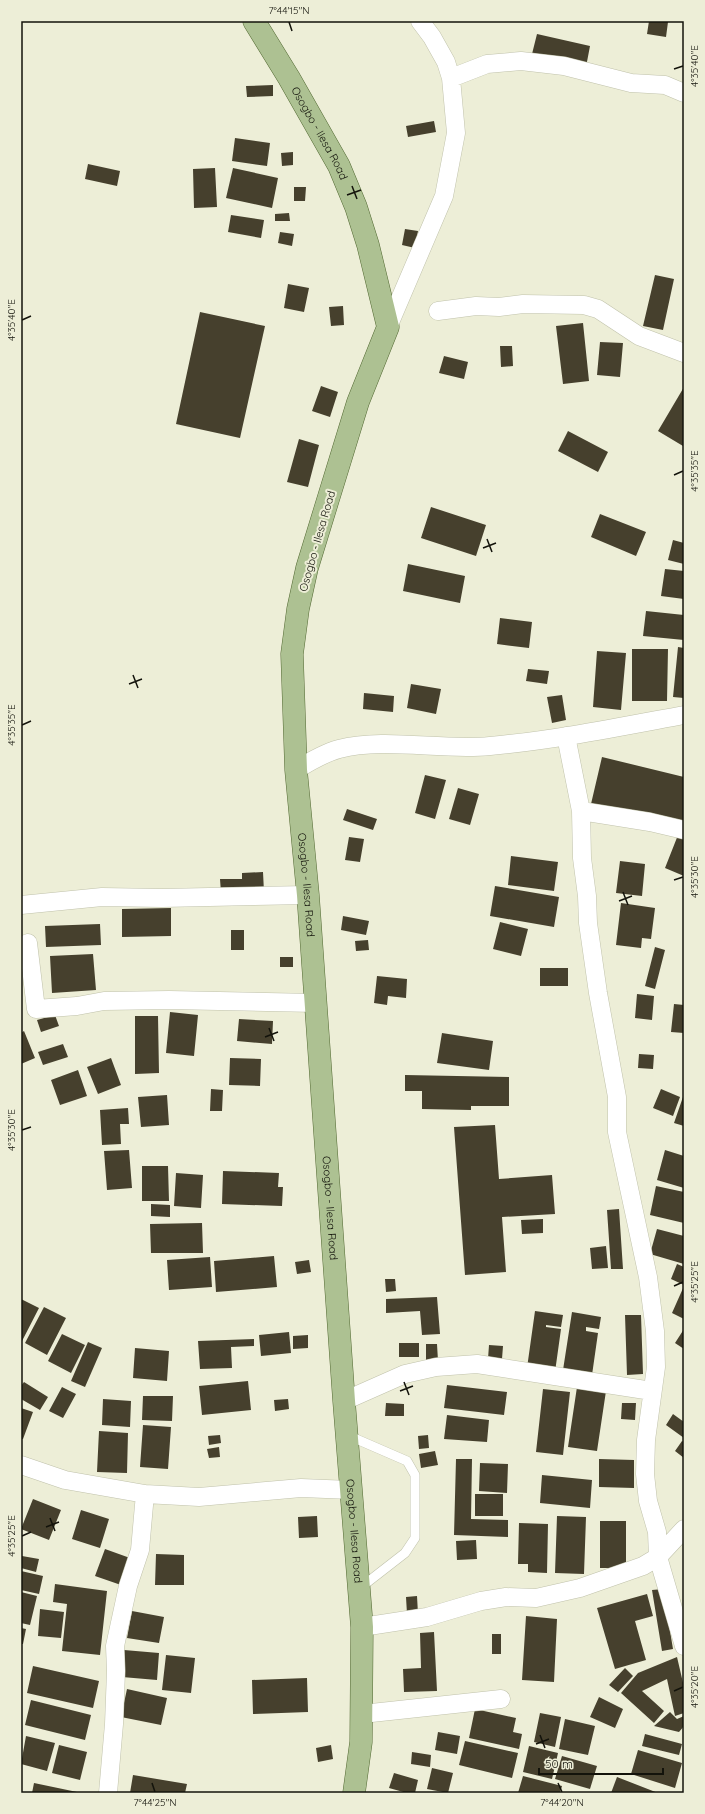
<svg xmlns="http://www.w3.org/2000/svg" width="705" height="1814" font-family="Quicksand,sans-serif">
<rect width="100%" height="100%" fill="#edeed7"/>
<path fill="#46402d" d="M649,21L668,22L666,37L647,34Z
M537,34L590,46L586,67L532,54Z
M273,85V96L247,97L246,86Z
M434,121L436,132L408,137L406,126Z
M235,138L270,143L267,166L232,161Z
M293,152V165L282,166L281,153Z
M88,164L120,171L117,186L85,179Z
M215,168L217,207L194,208L193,169Z
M233,168L278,178L272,208L226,198Z
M294,187H306L305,201H294Z
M289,213L290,221H275V214Z
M231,215L264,220L261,238L228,232Z
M405,229L418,231L415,248L402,245Z
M280,232L294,234L292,246L278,243Z
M655,275L674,279L663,330L643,326Z
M288,284L309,288L304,312L284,308Z
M343,306L344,325L331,326L329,307Z
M200,312L265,326L240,438L176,424Z
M583,323L589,381L563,384L556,326Z
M600,342L623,343L620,377L597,375Z
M500,346H512L513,366L501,367Z
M444,356L468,362L464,379L439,373Z
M321,386L338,392L330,417L312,411Z
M684,387V444L683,446L658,431Z
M568,431L608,452L598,472L558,451Z
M299,439L319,445L308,487L287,482Z
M431,507L486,525L476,556L421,538Z
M600,514L646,532L636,556L591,537Z
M673,540L684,543V564L668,560Z
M408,564L465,576L460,603L403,591Z
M665,569L684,571V599L661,596Z
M646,611L684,615V640L643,636Z
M500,618L532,622L529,648L497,644Z
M678,647L684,648V698L673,697Z
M632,649H668L667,701H632Z
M597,651L626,653L621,710L593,707Z
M528,669L549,671L547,684L526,681Z
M411,684L441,689L436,714L407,708Z
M364,693L394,696L393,712L363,709Z
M562,695L566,720L552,723L547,697Z
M602,757L684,777V822L591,804Z
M425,775L446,780L435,819L415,813Z
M458,788L479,794L470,825L449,819Z
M347,809L377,819L373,830L343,820Z
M678,835L684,838V876L665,868Z
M349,837L364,839L360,862L345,860Z
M511,856L558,862L554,891L508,885Z
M620,861L645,864L642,896L616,893Z
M263,872L264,892L221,893L220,879H242V873Z
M495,886L559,897L554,927L490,916Z
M621,903L655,908L651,939L642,938L641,948L616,945Z
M171,908V936L122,937V909Z
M343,916L369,921L366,935L341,930Z
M500,922L528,929L521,956L493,949Z
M100,924L101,945L46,947L45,926Z
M231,930H244V950H231Z
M368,940L369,950L356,951L355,941Z
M655,947L665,950L655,989L645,986Z
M93,954L96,990L52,993L50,956Z
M280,957H293V967H280Z
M540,968H568V986H540Z
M377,976L407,979L406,998L388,996L387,1005L374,1003Z
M637,994L654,996L652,1020L635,1018Z
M674,1004L684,1005V1033L671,1032Z
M170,1012L198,1015L194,1056L166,1053Z
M55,1015L59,1026L41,1032L37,1020Z
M135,1016H158L159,1073L135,1074Z
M239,1019L273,1021L272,1044L237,1041Z
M24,1031L35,1058L21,1064V1033Z
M442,1033L493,1041L489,1070L437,1063Z
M63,1044L68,1057L43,1065L38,1052Z
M639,1054L654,1055L653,1069L638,1068Z
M111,1058L121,1085L98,1094L87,1067Z
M230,1058L261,1059L260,1086L229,1085Z
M78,1070L87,1096L60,1105L51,1080Z
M405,1075L509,1077V1106H471V1110L422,1109V1091H405Z
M211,1089L223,1090L222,1111H210Z
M661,1089L680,1097L673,1116L653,1108Z
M684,1094V1126L674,1123Z
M167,1095L169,1125L141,1127L138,1097Z
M128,1108L129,1124H120L121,1144L102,1145L100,1110Z
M495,1125L499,1179L552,1175L555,1214L502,1217L506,1272L465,1275L454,1127Z
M129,1150L132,1188L107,1190L104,1151Z
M665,1150L684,1156V1188L657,1180Z
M142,1166H168L169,1201H142Z
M223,1171L279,1173L278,1187H283L282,1206L222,1204Z
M176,1173L203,1175L201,1208L174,1206Z
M656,1186L684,1192V1223L650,1215Z
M151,1204L170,1205V1217L151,1216Z
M619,1209L623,1269H611L607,1210Z
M543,1219V1233L522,1234L521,1220Z
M202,1223L203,1253H151L150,1224Z
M657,1229L684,1236V1264L650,1254Z
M606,1246L608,1268L592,1269L590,1248Z
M274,1256L277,1287L216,1292L214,1261Z
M210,1257L212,1287L169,1290L167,1260Z
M309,1260L311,1272L297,1274L295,1262Z
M677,1264L684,1267V1285L671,1279Z
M385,1279H395L396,1291L386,1292Z
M684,1286V1319L672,1313Z
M437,1297L440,1334L422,1335L420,1311L386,1313V1299Z
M21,1299L39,1308L21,1343Z
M44,1307L66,1318L47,1355L25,1343Z
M535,1311L563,1315L561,1327L546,1325V1327L561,1329L555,1372L527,1368Z
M572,1312L601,1317L599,1329L586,1327V1331L598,1333L592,1375L563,1370Z
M625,1315H641L643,1374L627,1375Z
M684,1329V1349L675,1343Z
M289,1332L291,1353L261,1356L259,1335Z
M62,1334L85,1345L71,1373L48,1361Z
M308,1335V1348L293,1349V1336Z
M254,1339V1346L231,1347L232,1368L200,1369L198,1341Z
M88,1342L102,1348L85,1387L71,1381Z
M399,1343H419V1357H399Z
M426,1344H437L438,1361H426Z
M489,1345L503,1346L502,1359H488Z
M135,1348L169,1351L167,1381L133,1378Z
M248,1381L251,1410L202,1415L199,1386Z
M24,1382L48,1397L40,1410L21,1399V1386Z
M447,1385L507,1392L504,1415L444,1408Z
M62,1387L76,1394L63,1418L49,1411Z
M577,1387L606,1391L597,1451L568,1447Z
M543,1389L570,1392L563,1455L536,1452Z
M143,1396H173L172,1421L142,1420Z
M103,1399L131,1401L130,1427L102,1425Z
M288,1399L289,1409L275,1411L274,1400Z
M386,1403L404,1404V1416H385Z
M622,1403H636L635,1420L621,1419Z
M21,1408L33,1412L23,1439H21Z
M673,1414L684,1422V1438L666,1425Z
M447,1415L489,1420L487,1442L444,1439Z
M143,1425L171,1427L168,1469L140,1467Z
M99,1431L128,1433L127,1473L97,1472Z
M220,1435L221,1443L209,1445L208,1436Z
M428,1435L429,1448L419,1449L418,1436Z
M682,1441L684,1442V1458L675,1451Z
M219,1447L220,1457L209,1458L207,1449Z
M435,1451L438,1465L421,1468L419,1454Z
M456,1459H472L471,1519L508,1520V1537L454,1535Z
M599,1459L634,1460V1488L599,1487Z
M480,1463L508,1464L507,1493L479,1491Z
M542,1475L592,1480L590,1508L540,1503Z
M475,1494H503V1516H475Z
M33,1499L61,1510L49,1540L21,1529Z
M81,1510L109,1519L100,1548L72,1539Z
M317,1516L318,1537L299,1538L298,1517Z
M557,1516L586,1517L584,1574L555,1573Z
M600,1521H626V1568H600Z
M519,1523L548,1524L547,1573L528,1572V1564H518Z
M476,1540L477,1559L457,1560L456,1541Z
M105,1549L130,1558L121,1585L95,1576Z
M156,1554L184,1555V1585H155Z
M22,1556L39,1559L36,1572L21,1568Z
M21,1571L43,1576L39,1594L21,1590Z
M55,1584L107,1591L100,1655L62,1651L67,1604L53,1602Z
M663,1589L673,1649L662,1651L652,1590Z
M21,1592L37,1596L30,1625L21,1623Z
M647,1594L653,1616L635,1621L646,1660L615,1669L597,1608Z
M417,1596L418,1614H407L406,1597Z
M40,1609L64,1612L61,1638L38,1636Z
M132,1611L164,1617L159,1643L127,1638Z
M526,1616L557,1619L554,1682L522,1680Z
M21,1628L26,1629L23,1644H21Z
M434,1632L437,1691L404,1692L403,1669L421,1668L420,1633Z
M492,1634H501V1654H492Z
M124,1650L159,1653L157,1680L122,1677Z
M166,1655L195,1658L191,1693L162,1690Z
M677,1657L684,1687V1713L675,1716L667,1679L642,1691L664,1711L654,1723L621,1693L638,1673Z
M33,1666L99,1681L93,1708L27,1693Z
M625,1668L633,1676L618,1692L609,1685Z
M307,1678L308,1712L253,1714L252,1680Z
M127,1689L167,1698L161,1725L121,1717Z
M599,1697L623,1709L615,1728L590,1717Z
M31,1700L91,1715L85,1740L25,1725Z
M475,1709L516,1718L513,1732L522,1734L519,1749L469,1738Z
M670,1712L677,1719L684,1716V1726L679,1732L654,1726Z
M540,1713L561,1717L555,1747L534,1742Z
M565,1719L595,1726L588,1755L559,1749Z
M438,1732L460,1736L457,1754L435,1750Z
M645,1734L682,1744L679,1755L642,1746Z
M26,1736L55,1743L47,1771L21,1764Z
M465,1741L518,1753L512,1778L459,1765Z
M59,1745L87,1752L80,1780L52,1773Z
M331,1745L333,1759L318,1762L316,1748Z
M529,1746L558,1753L552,1779L523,1772Z
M638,1750L682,1763L675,1788L631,1774Z
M412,1752L431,1755L430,1767L411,1764Z
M562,1756L597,1766L590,1789L555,1779Z
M432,1768L453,1773L448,1793L427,1789Z
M394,1773L418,1780L415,1793H407L389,1788Z
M133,1775L187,1784L185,1793H130Z
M523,1776L562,1786L560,1793H518Z
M617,1777L658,1793H611Z
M34,1783L77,1792L76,1793H32Z"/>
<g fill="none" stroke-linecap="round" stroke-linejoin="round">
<g stroke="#c0c2ab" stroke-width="10">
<path id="service" d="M347,1435L407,1461L415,1475V1538L405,1553L360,1588"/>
</g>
<g stroke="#c0c2ab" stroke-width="19">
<path id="minor" d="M451,78L487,64L521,61L564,66L631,83L665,85L684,93
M438,311L476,306L499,307L523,304L584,305L598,309L639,336L684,353
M388,327L444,196L456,133L451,78L446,62L432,37L420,21
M566,736L581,811L582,858L587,896L588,923L598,993L617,1097V1132L648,1277L655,1331L656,1367L646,1440L645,1474L648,1501L657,1532L658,1557L684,1646
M296,770C309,762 324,753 339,749C386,737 441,751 490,746C555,740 619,727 684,715
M581,811L650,822L684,830
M21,905L102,897L162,898L308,895
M28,943L36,1009L77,1006L104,1001L169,1000L316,1003
M344,1401L405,1374L436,1367L477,1364L652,1391
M21,1465L65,1480L145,1494L199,1497L301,1488L351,1490
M362,1627L427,1617L481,1601L506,1597L536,1598L580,1588L643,1566L658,1557L684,1529
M362,1714L501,1699
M108,1793L114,1724L116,1671L115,1646L128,1586L140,1550L145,1494"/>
</g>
<g stroke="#536933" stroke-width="23">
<g id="primary">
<path id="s1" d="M254,21L289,78L339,166L356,207L368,245L388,327L358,402L307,568L298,609L292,654L296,770L308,895L344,1401L362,1627L361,1742L354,1793"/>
</g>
</g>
<use href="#service" stroke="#fff" stroke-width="9"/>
<use href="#minor" stroke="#fff" stroke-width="18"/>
<use href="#primary" stroke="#adc192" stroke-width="22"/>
</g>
<path fill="none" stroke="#13130b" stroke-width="1.5" d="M289,22L292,31M674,69L683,66M352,186L357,199M347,195L361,190M22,320L31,316M674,475L683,471M487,539L492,552M483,548L496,543M133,675L138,688M129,684L142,679M22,725L31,721M674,880L683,877M623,892L628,905M619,901L632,896M269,1028L274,1041M265,1037L278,1032M22,1130L31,1127M674,1286L683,1282M404,1382L409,1395M400,1391L413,1386M50,1518L55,1531M46,1527L59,1522M22,1536L31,1532M674,1691L683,1687M540,1735L545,1748M536,1744L549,1739M152,1783L155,1792M558,1783L562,1792"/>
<g text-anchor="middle" stroke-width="4" stroke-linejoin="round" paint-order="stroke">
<g font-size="11" fill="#13130b" stroke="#edeed7">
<text dy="4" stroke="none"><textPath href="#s1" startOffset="130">Osogbo - Ilesa Road</textPath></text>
<text transform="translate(317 541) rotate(-74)" y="4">Osogbo - Ilesa Road</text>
<text dy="4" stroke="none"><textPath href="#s1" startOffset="910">Osogbo - Ilesa Road</textPath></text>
<text dy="4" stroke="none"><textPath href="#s1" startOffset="1234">Osogbo - Ilesa Road</textPath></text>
<text dy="4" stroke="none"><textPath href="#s1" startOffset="1558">Osogbo - Ilesa Road</textPath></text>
</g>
</g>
<rect width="705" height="1814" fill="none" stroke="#edeed7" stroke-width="44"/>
<path d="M539 1768v6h124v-6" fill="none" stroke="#13130b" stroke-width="2"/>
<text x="545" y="1768" font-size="12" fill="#13130b" stroke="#edeed7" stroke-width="3" paint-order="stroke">50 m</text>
<rect x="22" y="22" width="661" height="1770" fill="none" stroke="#13130b" stroke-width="1.5"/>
<g font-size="10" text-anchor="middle" fill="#13130b">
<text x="289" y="14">7°44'15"N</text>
<text transform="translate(694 66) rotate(-90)" y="4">4°35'40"E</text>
<text transform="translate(11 320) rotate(-90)" y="4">4°35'40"E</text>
<text transform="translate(694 471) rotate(-90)" y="4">4°35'35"E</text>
<text transform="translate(11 725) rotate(-90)" y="4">4°35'35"E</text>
<text transform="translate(694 877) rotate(-90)" y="4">4°35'30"E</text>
<text transform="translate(11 1130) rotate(-90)" y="4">4°35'30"E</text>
<text transform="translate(694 1282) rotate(-90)" y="4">4°35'25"E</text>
<text transform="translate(11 1536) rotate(-90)" y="4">4°35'25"E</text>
<text transform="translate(694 1687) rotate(-90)" y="4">4°35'20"E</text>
<text x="155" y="1806">7°44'25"N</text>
<text x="562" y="1806">7°44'20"N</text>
</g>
</svg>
